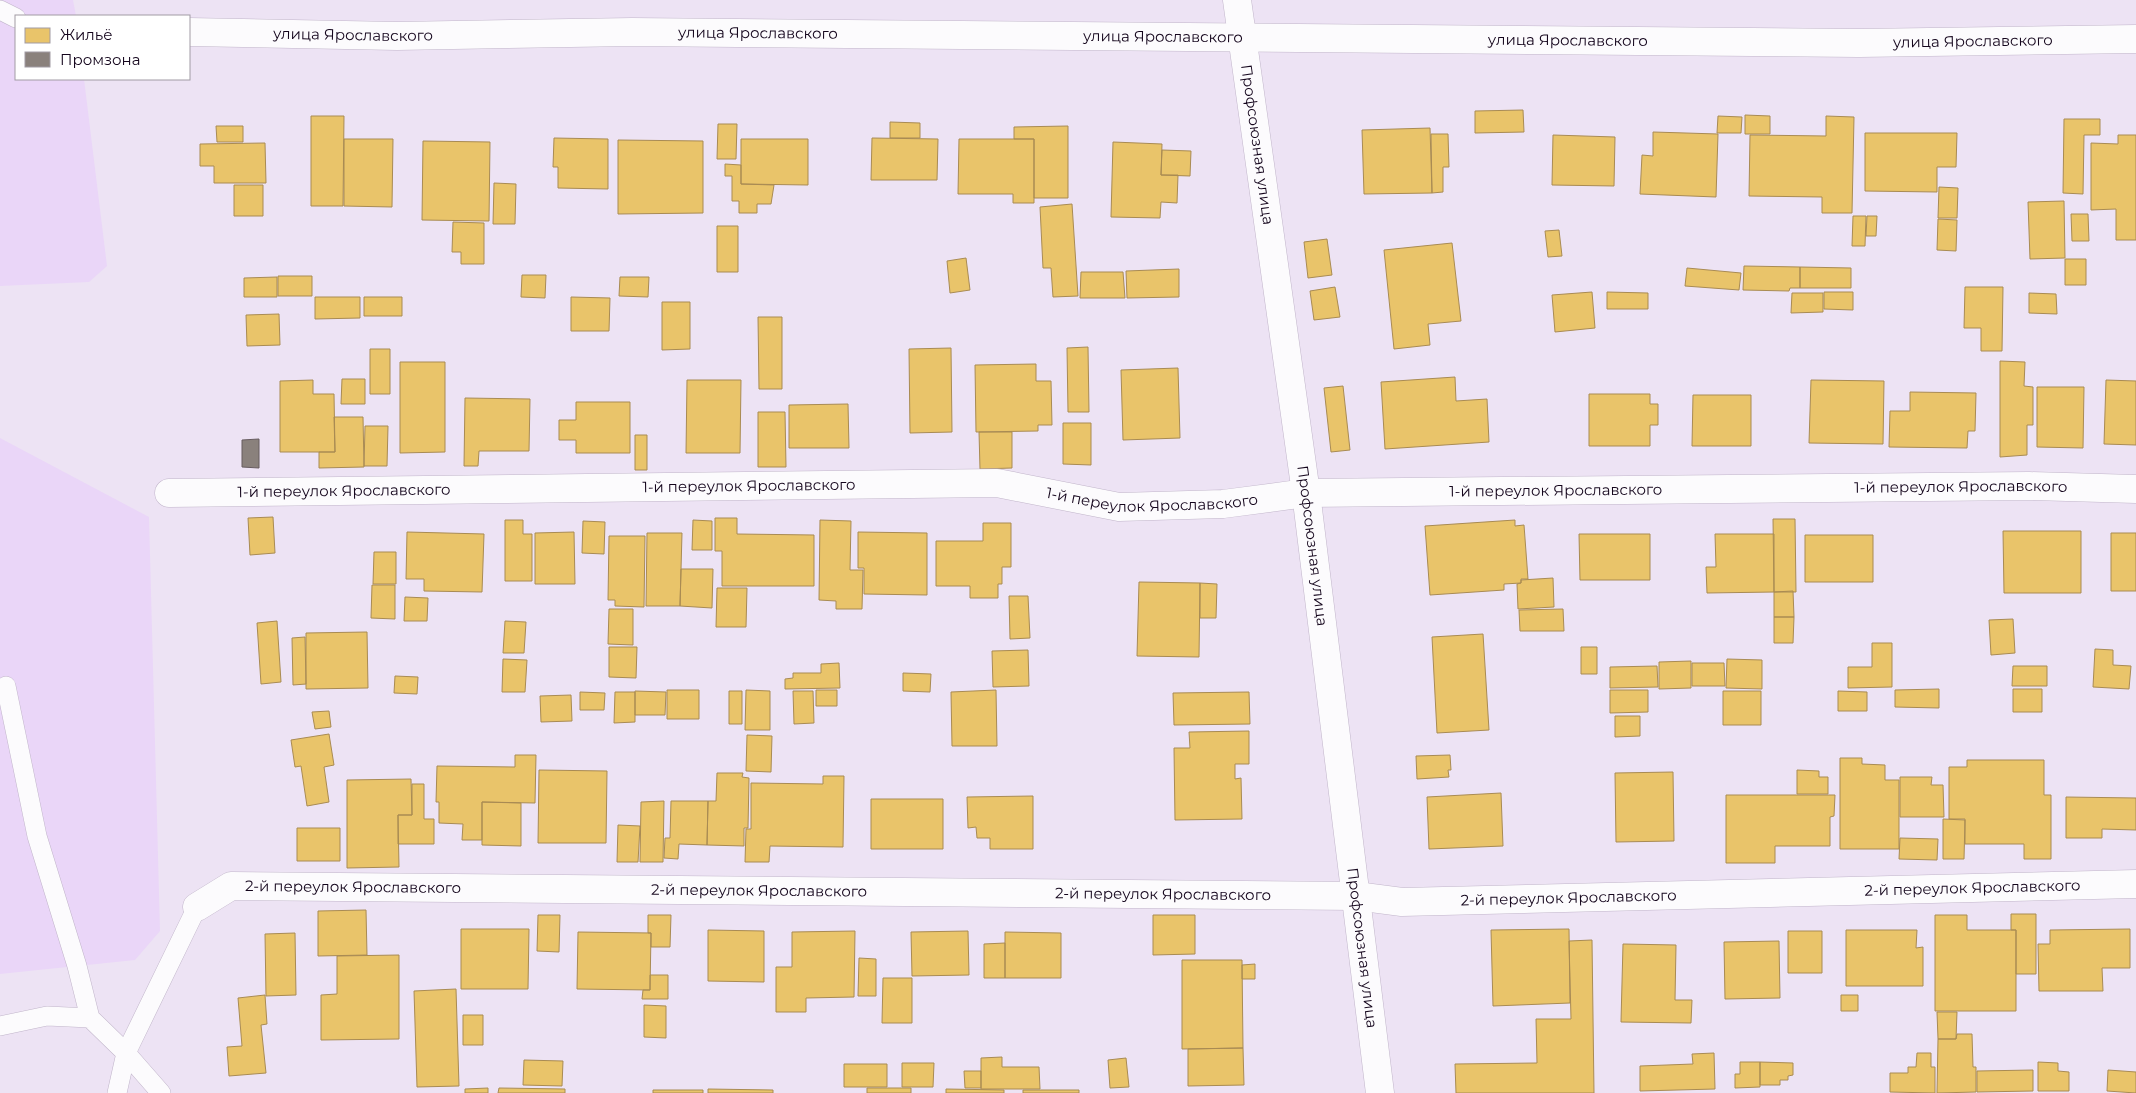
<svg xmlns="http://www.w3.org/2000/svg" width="2136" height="1093" font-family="Montserrat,sans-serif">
<rect width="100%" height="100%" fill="#ede3f4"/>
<path fill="#ead6f8" d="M0,0H73L76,16H16V79H84L107,266L89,282L0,286Z
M0,438L149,517L160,931L135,960L0,974Z"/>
<path fill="#e9c46a" stroke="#a98b53" d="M1523,110L1524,132L1475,133V111Z
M1745,115L1770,116V134H1745Z
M311,116H344L343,206H311Z
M1718,116L1742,117L1741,133H1717Z
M1826,116L1854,117L1852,213H1822V197L1749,196L1750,135L1826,136Z
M2064,119H2100V135H2084L2083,194L2063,193Z
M890,122L920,123V138H890Z
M718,124H737L736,159H717Z
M216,126H243V142H217Z
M1068,126V198H1034V139H1014V127Z
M1430,128L1432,193L1364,194L1362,130Z
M1653,132L1718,134L1716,197L1640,194L1642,155L1653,156Z
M1865,133H1957L1956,167H1937V192L1865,191Z
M1431,134H1448L1449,167H1443V192L1432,193Z
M1553,135L1615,137L1614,186L1552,185Z
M2118,135H2136V240H2116V209L2091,210V143L2118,144Z
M554,138L608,139V189L558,188V167H553Z
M872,138L938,139L937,180H871Z
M344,139H393L392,207L344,206Z
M741,139H808V185L741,184Z
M959,139H1034V203H1013V194H958Z
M618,140L703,141V213L618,214Z
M423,141L490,142L489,221L422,220Z
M1113,142L1162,144L1161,175H1178L1177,203L1161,202L1160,218L1111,217Z
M265,143L266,183H214V166H200V144Z
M1162,150L1191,151L1190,176L1161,175Z
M725,164L741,165V184L774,185L771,204H757V213H739V201H732V176H725Z
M494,183L516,184L515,224H493Z
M234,185H263V216H234Z
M1939,187L1958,188L1957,218H1938Z
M2064,201L2065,258L2030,259L2028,202Z
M1072,204L1078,296L1053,297L1051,268H1043L1040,207Z
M2071,214H2088L2089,241H2072Z
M1853,216H1866L1865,246H1852Z
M1867,216H1877L1876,236H1866Z
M1938,219L1957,220L1956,251L1937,250Z
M453,222L484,223V264H461V252H452Z
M717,226H738V272H717Z
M1559,230L1562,256L1548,257L1545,231Z
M1327,239L1332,275L1308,278L1304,242Z
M1452,243L1461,321L1428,324L1430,345L1394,349L1384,250Z
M966,258L970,290L950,293L947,261Z
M2065,259H2086V285H2065Z
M1744,266L1800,267V288H1790L1789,291L1743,290Z
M1800,267L1851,268V288H1800Z
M1687,268L1741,273L1739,290L1685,286Z
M1179,269V297L1127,298L1126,271Z
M1081,272H1123L1125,298H1080Z
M522,275H546L545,298L521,297Z
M278,276H312V296H278Z
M277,277V297H244V278Z
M620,277H649L648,297L619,296Z
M1335,287L1340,317L1314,320L1310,291Z
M1965,287H2003L2002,351H1981V328H1964Z
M1592,292L1595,328L1555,332L1552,295Z
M1607,292L1648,293V309H1607Z
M1824,292H1853V310L1824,309Z
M1792,293H1823V312L1791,313Z
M2029,293L2056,294L2057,314L2029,313Z
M315,297H360V318L315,319Z
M364,297H402V316H364Z
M571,297L610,298L609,331H571Z
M662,302H690V349L662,350Z
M279,314L280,345L247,346L246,315Z
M758,317H782V389H759Z
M1088,347L1089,412H1068L1067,348Z
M951,348L952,432L910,433L909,349Z
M370,349H390V394H370Z
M2000,361L2025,362L2024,386L2033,387V425H2027V455L2000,457Z
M400,362H445V452L400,453Z
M1036,364V381H1051L1052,425H1038V431L976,432L975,365Z
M1178,368L1180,438L1123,440L1121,370Z
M1455,377L1456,401L1487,399L1489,442L1385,449L1381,382Z
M342,379H365V404H341Z
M313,380V394H334L335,452H280V381Z
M687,380H741L740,453H686Z
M1811,380L1884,381L1883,444L1809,443Z
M2106,380L2136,381V445L2104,444Z
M1343,386L1350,450L1331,452L1324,388Z
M2037,387H2084L2083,448L2037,447Z
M1910,392L1976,393L1975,431H1968L1967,448L1889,447L1890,411H1910Z
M1589,394H1650V404H1658V425H1650V446H1589Z
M1693,395H1751V446H1692Z
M465,398L530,399L529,451H479L478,466H464Z
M576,402H630V453H576V440H559V420H576Z
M848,404L849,448H789V405Z
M758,412H785L786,467H758Z
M334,417H363L364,467L319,468V452H335Z
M1063,423H1091V465L1063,464Z
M365,426H388L387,466H364Z
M979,432H1012V468L980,469Z
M635,435H647V470H635Z
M273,517L275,553L250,555L248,518Z
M715,518H737V534L814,535V586H722V551H715Z
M1773,519H1795L1796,592H1774Z
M505,520H523V534H532V581H505Z
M693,520L712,521V550H692Z
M820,520L851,521L850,570H863L862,609H836V601L819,600Z
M1515,520V526L1524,525L1528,579H1521V583L1504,584V590L1430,595L1425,526Z
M583,521L605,522L604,554L582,553Z
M983,523H1011V567H1002V584H998V598H970V586H936V541H983Z
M2003,531H2081V593H2004Z
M407,532L484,534L482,592L424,591V579H406Z
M574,532L575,584H535V533Z
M858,532L927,533V595L864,594V568H858Z
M647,533H682L680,606H646Z
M2111,533H2136V591H2111Z
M1579,534H1650V580H1580Z
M1715,534H1774V592L1707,593L1706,567H1716Z
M1805,535H1873V582H1805Z
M609,536H645L644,607L615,606V600H608Z
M374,552H396V584H373Z
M681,569H713L712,608L680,606Z
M1553,578L1554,607L1518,609L1517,584L1521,583V580Z
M1139,582L1200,583L1199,657L1137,656Z
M1200,583L1217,584L1216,618H1200Z
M372,585H395V619L371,618Z
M717,588H747L746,627H716Z
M1793,591L1794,617H1774V592Z
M1009,596H1028L1030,638L1010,639Z
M405,597L428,598L427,621H404Z
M609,609H633V645L608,644Z
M1563,609L1564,631H1520L1519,610Z
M1774,617H1794L1793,643H1774Z
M2013,619L2015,653L1991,655L1989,620Z
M277,621L281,682L261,684L257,623Z
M505,621L526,622L524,653H503Z
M367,632L368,688L306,689V633Z
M1483,634L1489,730L1437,733L1432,637Z
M305,637L306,684L293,685L292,638Z
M1872,643H1892V687L1848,688V667H1872Z
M609,647H637L636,678L609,677Z
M1581,647H1597V674H1581Z
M2095,649L2113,650V665L2131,666L2129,689L2093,687Z
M1028,650L1029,686L993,687L992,651Z
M503,659L527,660L525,692H502Z
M1727,659L1762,660V689L1726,688Z
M1691,661V688L1659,689V662Z
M839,663L840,688L785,689V679L793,678V673H821V664Z
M1692,663H1724L1725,686H1692Z
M1657,666L1658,687L1610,688V667Z
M2013,666H2047V686H2012Z
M903,673L931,674L930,692L903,691Z
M395,676L418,677L417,694L394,693Z
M1939,689V708L1895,707V690Z
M2013,689H2042V712H2013Z
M667,690H699V719H667Z
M746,690L770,691V730H745Z
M816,690H837V706H816Z
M996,690L997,746H952L951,692Z
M1610,690H1648V712L1610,713Z
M635,691L666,692L665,715H635Z
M729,691H742V724H729Z
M793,691H813L814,723L794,724Z
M1723,691H1761V725H1723Z
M1838,691L1867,692V711H1838Z
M580,692L605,693L604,710H580Z
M615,692H635V722L614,723Z
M1249,692L1250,724L1174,725L1173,693Z
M571,695L572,721L541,722L540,696Z
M329,711L331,727L315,729L312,712Z
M1615,716H1640V736L1615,737Z
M1249,731V764H1235V779L1241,778L1242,819L1175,820L1174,748H1190L1189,732Z
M329,734L334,765L324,767L329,802L307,806L301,766L295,767L291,740Z
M747,735L772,736L771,772L746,771Z
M515,755H536L535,803L482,802V840H462L463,824L439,823V802H436L437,766L515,767Z
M1450,755L1451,770H1448L1449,777L1417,779L1416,756Z
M1840,758H1862V764L1885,765V780H1899V849H1840Z
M1967,760H2044V795H2051V859H2024V844H1965V819H1949V767H1967Z
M539,770L607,771L606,843H538Z
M1797,770L1819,771V777H1828V794H1797Z
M1673,772L1674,841L1616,842L1615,773Z
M717,773H743L742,777L749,778L748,828H744V846L707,845L708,801H716Z
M823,776H844L843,847L770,846L769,862H745L746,829H751V783L823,784Z
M1900,777H1932L1931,785H1943L1944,817H1900Z
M411,779L412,815H398L399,867L347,868V780Z
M412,784H424V819H434V844H398V815H412Z
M1501,793L1503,846L1429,849L1427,797Z
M1726,795H1835L1834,816L1830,817V846H1775V863H1726Z
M1033,796V849H990V838H977L976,827L968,828L967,797Z
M2066,797L2136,798V830L2102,829V838H2066Z
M871,799H943V849H871Z
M664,801L663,862H640L641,802Z
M671,801H708L707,845L679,844L678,859L664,858L665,838H670Z
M482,802L521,803V846L482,845Z
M1943,819L1965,820L1964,859H1943Z
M618,825L640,826L638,862H617Z
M297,828H340V861H297Z
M1900,838L1938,839L1937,860L1899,859Z
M366,910L367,955L318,956V911Z
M2011,914H2036V974H2016V930H2011Z
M538,915H560L559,952L537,951Z
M648,915H671L670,947H651V933H648Z
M1153,915H1195V954L1153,955Z
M1935,915H1967V930H2016V1011H1935Z
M461,929H529L528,989H461Z
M1569,929L1570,1003L1493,1006L1491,930Z
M2130,929V968H2102L2103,991H2039L2038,944H2050V930Z
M708,930L764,931V982L708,981Z
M1846,930H1917L1916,948L1923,947V986H1846Z
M855,931L854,997L806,998V1012H776V967H792V932Z
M968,931L969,975L912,976L911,932Z
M1788,931H1822V973H1788Z
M578,932L651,933L650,990L577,989Z
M1005,932L1061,933V978H1005Z
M295,933L296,995L266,996L265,934Z
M1592,940L1594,1093H1456L1455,1064L1537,1063L1536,1019H1571L1569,941Z
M1779,941L1780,998L1725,999L1724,942Z
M1005,943V978H984V944Z
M1623,944L1676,945L1675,1000H1692L1691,1023L1621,1022Z
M399,955V1039L321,1040V995L337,994V956Z
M859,958L876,959V996H858Z
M1182,960H1242L1243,1048L1182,1049Z
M1255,964V979H1242V965Z
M650,975H668V999H642L643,990H650Z
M883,978H912V1023H882Z
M456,989L459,1086L417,1087L414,991Z
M265,995L267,1024L261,1025L266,1073L229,1076L227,1047L242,1046L238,998Z
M1841,995H1858V1011H1841Z
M644,1005L666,1006V1038L644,1037Z
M1937,1012H1957L1956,1039H1938Z
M463,1015H483V1045H463Z
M1957,1034H1972L1973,1067H1976V1092L1937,1093L1938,1039H1956Z
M1243,1048L1244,1085L1188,1086V1049Z
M1714,1053L1715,1089L1640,1091V1066L1693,1064L1692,1054Z
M1917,1053H1931V1067H1935V1093L1890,1092V1073H1908V1067H1916Z
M1002,1057V1067H1039L1040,1089H981V1058Z
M1126,1058L1129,1087L1110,1088L1108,1060Z
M524,1060L563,1061L562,1086L523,1085Z
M1740,1062H1760V1087L1735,1088V1074H1740Z
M1760,1062L1793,1063V1075L1788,1076V1080H1780V1085H1760Z
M2038,1062L2058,1063V1071L2069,1072V1091H2038Z
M902,1063H934L933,1087H902Z
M844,1064H887V1087H844Z
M2033,1070V1091L1977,1092V1071Z
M2108,1070L2136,1072V1093L2107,1091Z
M964,1071H981V1088H965Z
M488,1088V1093H465V1089Z
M499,1088L565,1089V1093H498Z
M867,1088H911V1093H867Z
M708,1089L773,1090V1093H708Z
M946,1089L1004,1090V1093H946Z
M653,1090H703V1093H653Z
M1023,1090H1079V1093H1023Z"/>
<path fill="#8a817c" stroke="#675c5f" d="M259,439V468L242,467V440Z"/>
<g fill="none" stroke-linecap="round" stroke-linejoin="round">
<g stroke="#c1b5ca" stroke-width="20">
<path id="service" d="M0,10L16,18
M6,686L37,836L77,966L90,1018
M0,1026L47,1016L90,1018L126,1053L161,1093
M117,1093L126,1053L197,907"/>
</g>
<g stroke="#c1b5ca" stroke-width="29">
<g id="minor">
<path id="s1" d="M189,32L397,36L632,32L1859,43L2136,39"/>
<path id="s2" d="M169,493L997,483L1119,507L1223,504L1306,493L2029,486L2136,489"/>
<path id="s3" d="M197,907L231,886L1356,896L1402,902L2136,884"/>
</g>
</g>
<g stroke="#c1b5ca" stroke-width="29">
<g id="tertiary">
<path id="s4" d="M1237,0L1306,493L1380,1093"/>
</g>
</g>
<use href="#service" stroke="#fcfbfd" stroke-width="19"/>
<use href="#minor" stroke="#fcfbfd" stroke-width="28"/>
<use href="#tertiary" stroke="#fcfbfd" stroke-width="28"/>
</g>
<g text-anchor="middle" stroke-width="5" stroke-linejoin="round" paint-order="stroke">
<g font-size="15" fill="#14051c" stroke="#fff">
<text dy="5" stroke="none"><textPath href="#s1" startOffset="569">улица Ярославского</textPath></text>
<text dy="5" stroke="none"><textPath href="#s1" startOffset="164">улица Ярославского</textPath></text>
<text dy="5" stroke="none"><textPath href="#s1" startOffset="974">улица Ярославского</textPath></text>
<text dy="5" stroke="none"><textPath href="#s1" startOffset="1379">улица Ярославского</textPath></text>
<text dy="5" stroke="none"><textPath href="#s1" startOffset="1784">улица Ярославского</textPath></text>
<text dy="5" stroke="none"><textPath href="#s4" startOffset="146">Профсоюзная улица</textPath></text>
<text dy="5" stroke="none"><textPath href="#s2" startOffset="580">1-й переулок Ярославского</textPath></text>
<text dy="5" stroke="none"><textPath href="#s2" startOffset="1795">1-й переулок Ярославского</textPath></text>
<text dy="5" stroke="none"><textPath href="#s2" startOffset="175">1-й переулок Ярославского</textPath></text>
<text dy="5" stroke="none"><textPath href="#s2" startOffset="1390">1-й переулок Ярославского</textPath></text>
<text dy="5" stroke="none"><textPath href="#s2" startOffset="985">1-й переулок Ярославского</textPath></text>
<text dy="5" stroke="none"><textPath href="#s4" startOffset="551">Профсоюзная улица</textPath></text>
<text dy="5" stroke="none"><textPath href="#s3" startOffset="162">2-й переулок Ярославского</textPath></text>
<text dy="5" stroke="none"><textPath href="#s3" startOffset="1782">2-й переулок Ярославского</textPath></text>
<text dy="5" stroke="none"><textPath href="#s3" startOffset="568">2-й переулок Ярославского</textPath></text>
<text dy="5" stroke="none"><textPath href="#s3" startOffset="972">2-й переулок Ярославского</textPath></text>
<text dy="5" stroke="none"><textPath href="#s3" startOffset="1378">2-й переулок Ярославского</textPath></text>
<text dy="5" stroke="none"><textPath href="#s4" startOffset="956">Профсоюзная улица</textPath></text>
</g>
</g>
<rect x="15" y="15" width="175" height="65" fill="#ffffff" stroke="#a19ba4"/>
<rect x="25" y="28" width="25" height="15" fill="#e9c46a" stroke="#a19ba4"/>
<text x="60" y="40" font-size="15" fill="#14051c">Жильё</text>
<rect x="25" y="52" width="25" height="15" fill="#8a817c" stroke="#a19ba4"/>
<text x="60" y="65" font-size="15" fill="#14051c">Промзона</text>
</svg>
